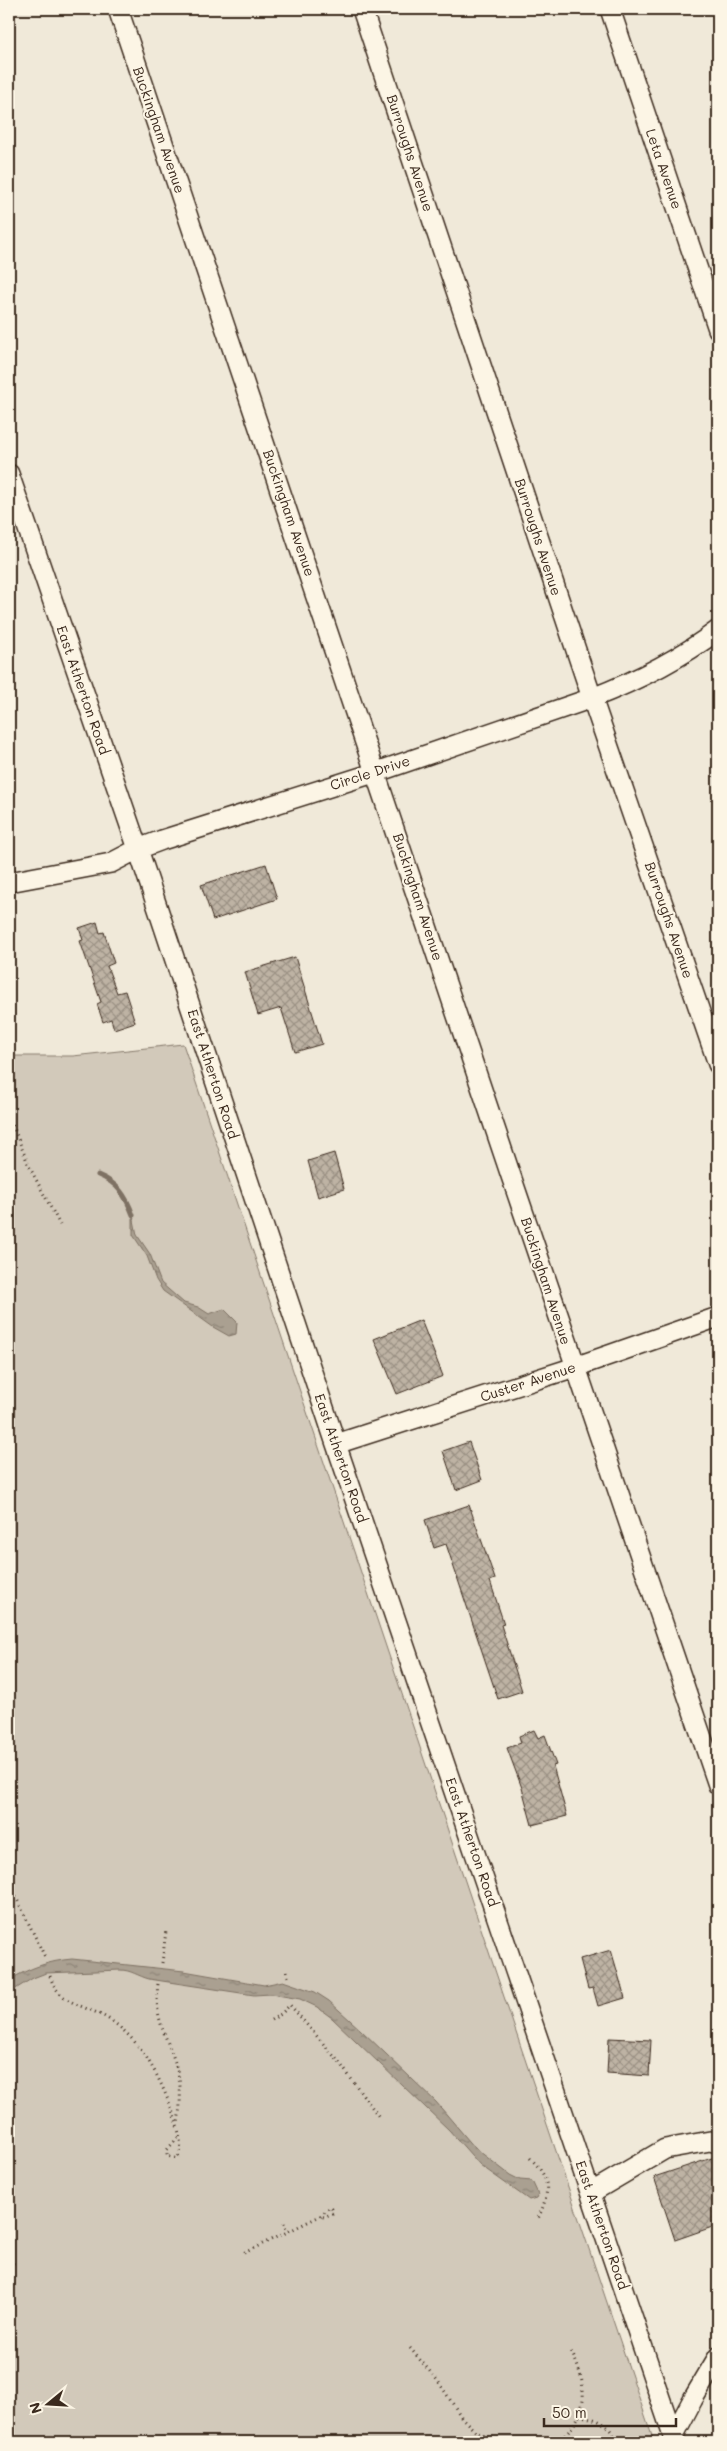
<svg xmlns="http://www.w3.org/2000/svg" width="727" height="2451" font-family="Mali,sans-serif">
<defs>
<pattern id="water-ripples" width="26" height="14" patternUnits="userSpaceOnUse" patternTransform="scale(1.25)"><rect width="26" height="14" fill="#aaa091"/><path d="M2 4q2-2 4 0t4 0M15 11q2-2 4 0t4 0" fill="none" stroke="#8c8376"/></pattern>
<pattern id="building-cross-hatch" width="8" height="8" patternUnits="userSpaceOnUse" patternTransform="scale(1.25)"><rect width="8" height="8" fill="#beb3a4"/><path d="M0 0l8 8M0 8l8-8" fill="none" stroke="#9c9285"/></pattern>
</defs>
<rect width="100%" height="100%" fill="#f0e9d9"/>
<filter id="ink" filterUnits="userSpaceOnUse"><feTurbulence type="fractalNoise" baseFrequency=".02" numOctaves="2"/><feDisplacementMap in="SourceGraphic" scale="10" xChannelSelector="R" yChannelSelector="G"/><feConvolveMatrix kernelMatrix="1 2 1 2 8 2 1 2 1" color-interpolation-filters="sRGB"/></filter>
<g filter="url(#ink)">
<path fill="#d2c9ba" stroke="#867a6c" d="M183,1044L654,2442H9V1056H73Z"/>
<path fill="url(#water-ripples)" stroke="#7e7163" d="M133,1215L137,1235L150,1254L161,1283L184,1303L198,1307L209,1314L224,1309L237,1322L236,1334L229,1336L213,1327L163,1291L156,1280L147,1256L133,1235Z
M72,1959L184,1971L264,1985L283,1981L315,1992L329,2001L361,2030L436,2102L475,2148L510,2175L520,2180L532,2181L538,2194L536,2198L529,2200L480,2165L449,2130L332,2018L317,2007L300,1999L271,1994L254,1995L149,1979C138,1976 131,1970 120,1970L46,1973L33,1978L9,1993V1980C30,1968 48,1961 72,1959Z"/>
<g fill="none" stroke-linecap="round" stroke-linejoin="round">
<path stroke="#7e7163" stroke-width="5" d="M98,1175C118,1183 126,1196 133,1215"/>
</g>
<path fill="url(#building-cross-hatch)" stroke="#3b2a1e" d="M266,864L277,899L213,920L201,885Z
M97,922L100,933L104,932L114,963L107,966L117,993L125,991L135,1022L114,1029L111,1019L103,1022L97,1004L101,1002L80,941L83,940L79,928Z
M295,957L322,1044L295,1052L281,1008L258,1015L245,972Z
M334,1153L344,1189L318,1197L308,1161Z
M421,1320L443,1376L397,1394L374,1339Z
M469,1442L482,1480L456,1490L443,1451Z
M469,1505L495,1579L490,1581L504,1624L501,1625L522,1691L498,1699L446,1544L434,1548L425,1520Z
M534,1730L538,1738L545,1735L556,1765L553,1766L567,1816L532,1825L522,1788L507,1748L521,1743L519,1736Z
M611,1950L625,1998L598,2006L593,1988L588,1989L580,1959Z
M609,2038L651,2040L649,2076L607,2073Z
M718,2156V2225L675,2240L654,2177Z"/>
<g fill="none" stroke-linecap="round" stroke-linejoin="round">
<g stroke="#3b2a1e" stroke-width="22">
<path id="minor" d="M118,9C319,601 515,1194 718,1785
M362,9L592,698L718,1064
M610,9L718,329
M9,474L138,849L336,1444L675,2442
M9,882L111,863L138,849L162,840L377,772L592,698C636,681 681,658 718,630
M336,1444L575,1367L718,1317
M592,2192L665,2149L710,2141L718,2143
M673,2437L693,2399L718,2357"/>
</g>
<path stroke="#3b2a1e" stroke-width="3" stroke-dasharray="1 4" stroke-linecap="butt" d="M9,1116L29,1166L60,1225
M9,1883L45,1957
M162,1963L166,1931
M287,1971L288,1977
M50,1976C59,2006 88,2005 110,2020C126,2030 141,2048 151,2065C160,2079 191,2145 177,2158L167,2156V2150L179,2136
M158,1984C153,2024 170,2038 178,2074C182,2090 180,2107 178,2124
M271,2020L281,2014L290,2005L339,2062L379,2117
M530,2158C553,2180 549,2194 537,2221
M284,2223L288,2232
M244,2253L320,2216L330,2207L332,2209L333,2213L324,2217L320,2216
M9,2261L16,2265
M410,2348L438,2381L462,2418L476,2432L498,2442
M579,2416C597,2418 611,2424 616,2442
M557,2442C591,2416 588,2384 570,2349"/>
<use href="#minor" stroke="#fcf5e5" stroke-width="19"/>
</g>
</g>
<g text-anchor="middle" stroke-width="4" stroke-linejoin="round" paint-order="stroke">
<g font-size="14" fill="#3b2a1e" stroke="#fcf5e5">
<text transform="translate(159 130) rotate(71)" y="5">Buckingham Avenue</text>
<text transform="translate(410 153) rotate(72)" y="5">Burroughs Avenue</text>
<text transform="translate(664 169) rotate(71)" y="5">Leta Avenue</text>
<text transform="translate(289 513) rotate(71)" y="5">Buckingham Avenue</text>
<text transform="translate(538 537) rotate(72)" y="5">Burroughs Avenue</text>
<text transform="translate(83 690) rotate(71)" y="5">East Atherton Road</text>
<text transform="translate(370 773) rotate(-18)" y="5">Circle Drive</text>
<text transform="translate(418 897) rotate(72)" y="5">Buckingham Avenue</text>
<text transform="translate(669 920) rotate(71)" y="5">Burroughs Avenue</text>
<text transform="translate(213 1074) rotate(72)" y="5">East Atherton Road</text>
<text transform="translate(546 1281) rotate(72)" y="5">Buckingham Avenue</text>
<text transform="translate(528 1382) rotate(-18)" y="5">Custer Avenue</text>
<text transform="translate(341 1458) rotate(71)" y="5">East Atherton Road</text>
<text transform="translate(472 1842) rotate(71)" y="5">East Atherton Road</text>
<text transform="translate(602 2225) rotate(71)" y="5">East Atherton Road</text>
</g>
</g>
<rect width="727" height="2451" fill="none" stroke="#fcf5e5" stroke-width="30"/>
<rect x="15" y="15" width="697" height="2421" fill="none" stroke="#3b2a1e" stroke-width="2" filter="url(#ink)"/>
<g transform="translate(48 2404) rotate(252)" stroke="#fcf5e5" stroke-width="4" paint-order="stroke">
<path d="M0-4L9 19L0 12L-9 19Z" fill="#3b2a1e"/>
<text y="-8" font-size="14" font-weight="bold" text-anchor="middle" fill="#3b2a1e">N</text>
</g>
<path d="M544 2418v8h132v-8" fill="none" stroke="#3b2a1e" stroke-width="2.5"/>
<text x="552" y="2418" font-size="15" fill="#3b2a1e" stroke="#fcf5e5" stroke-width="4" paint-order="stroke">50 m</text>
</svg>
